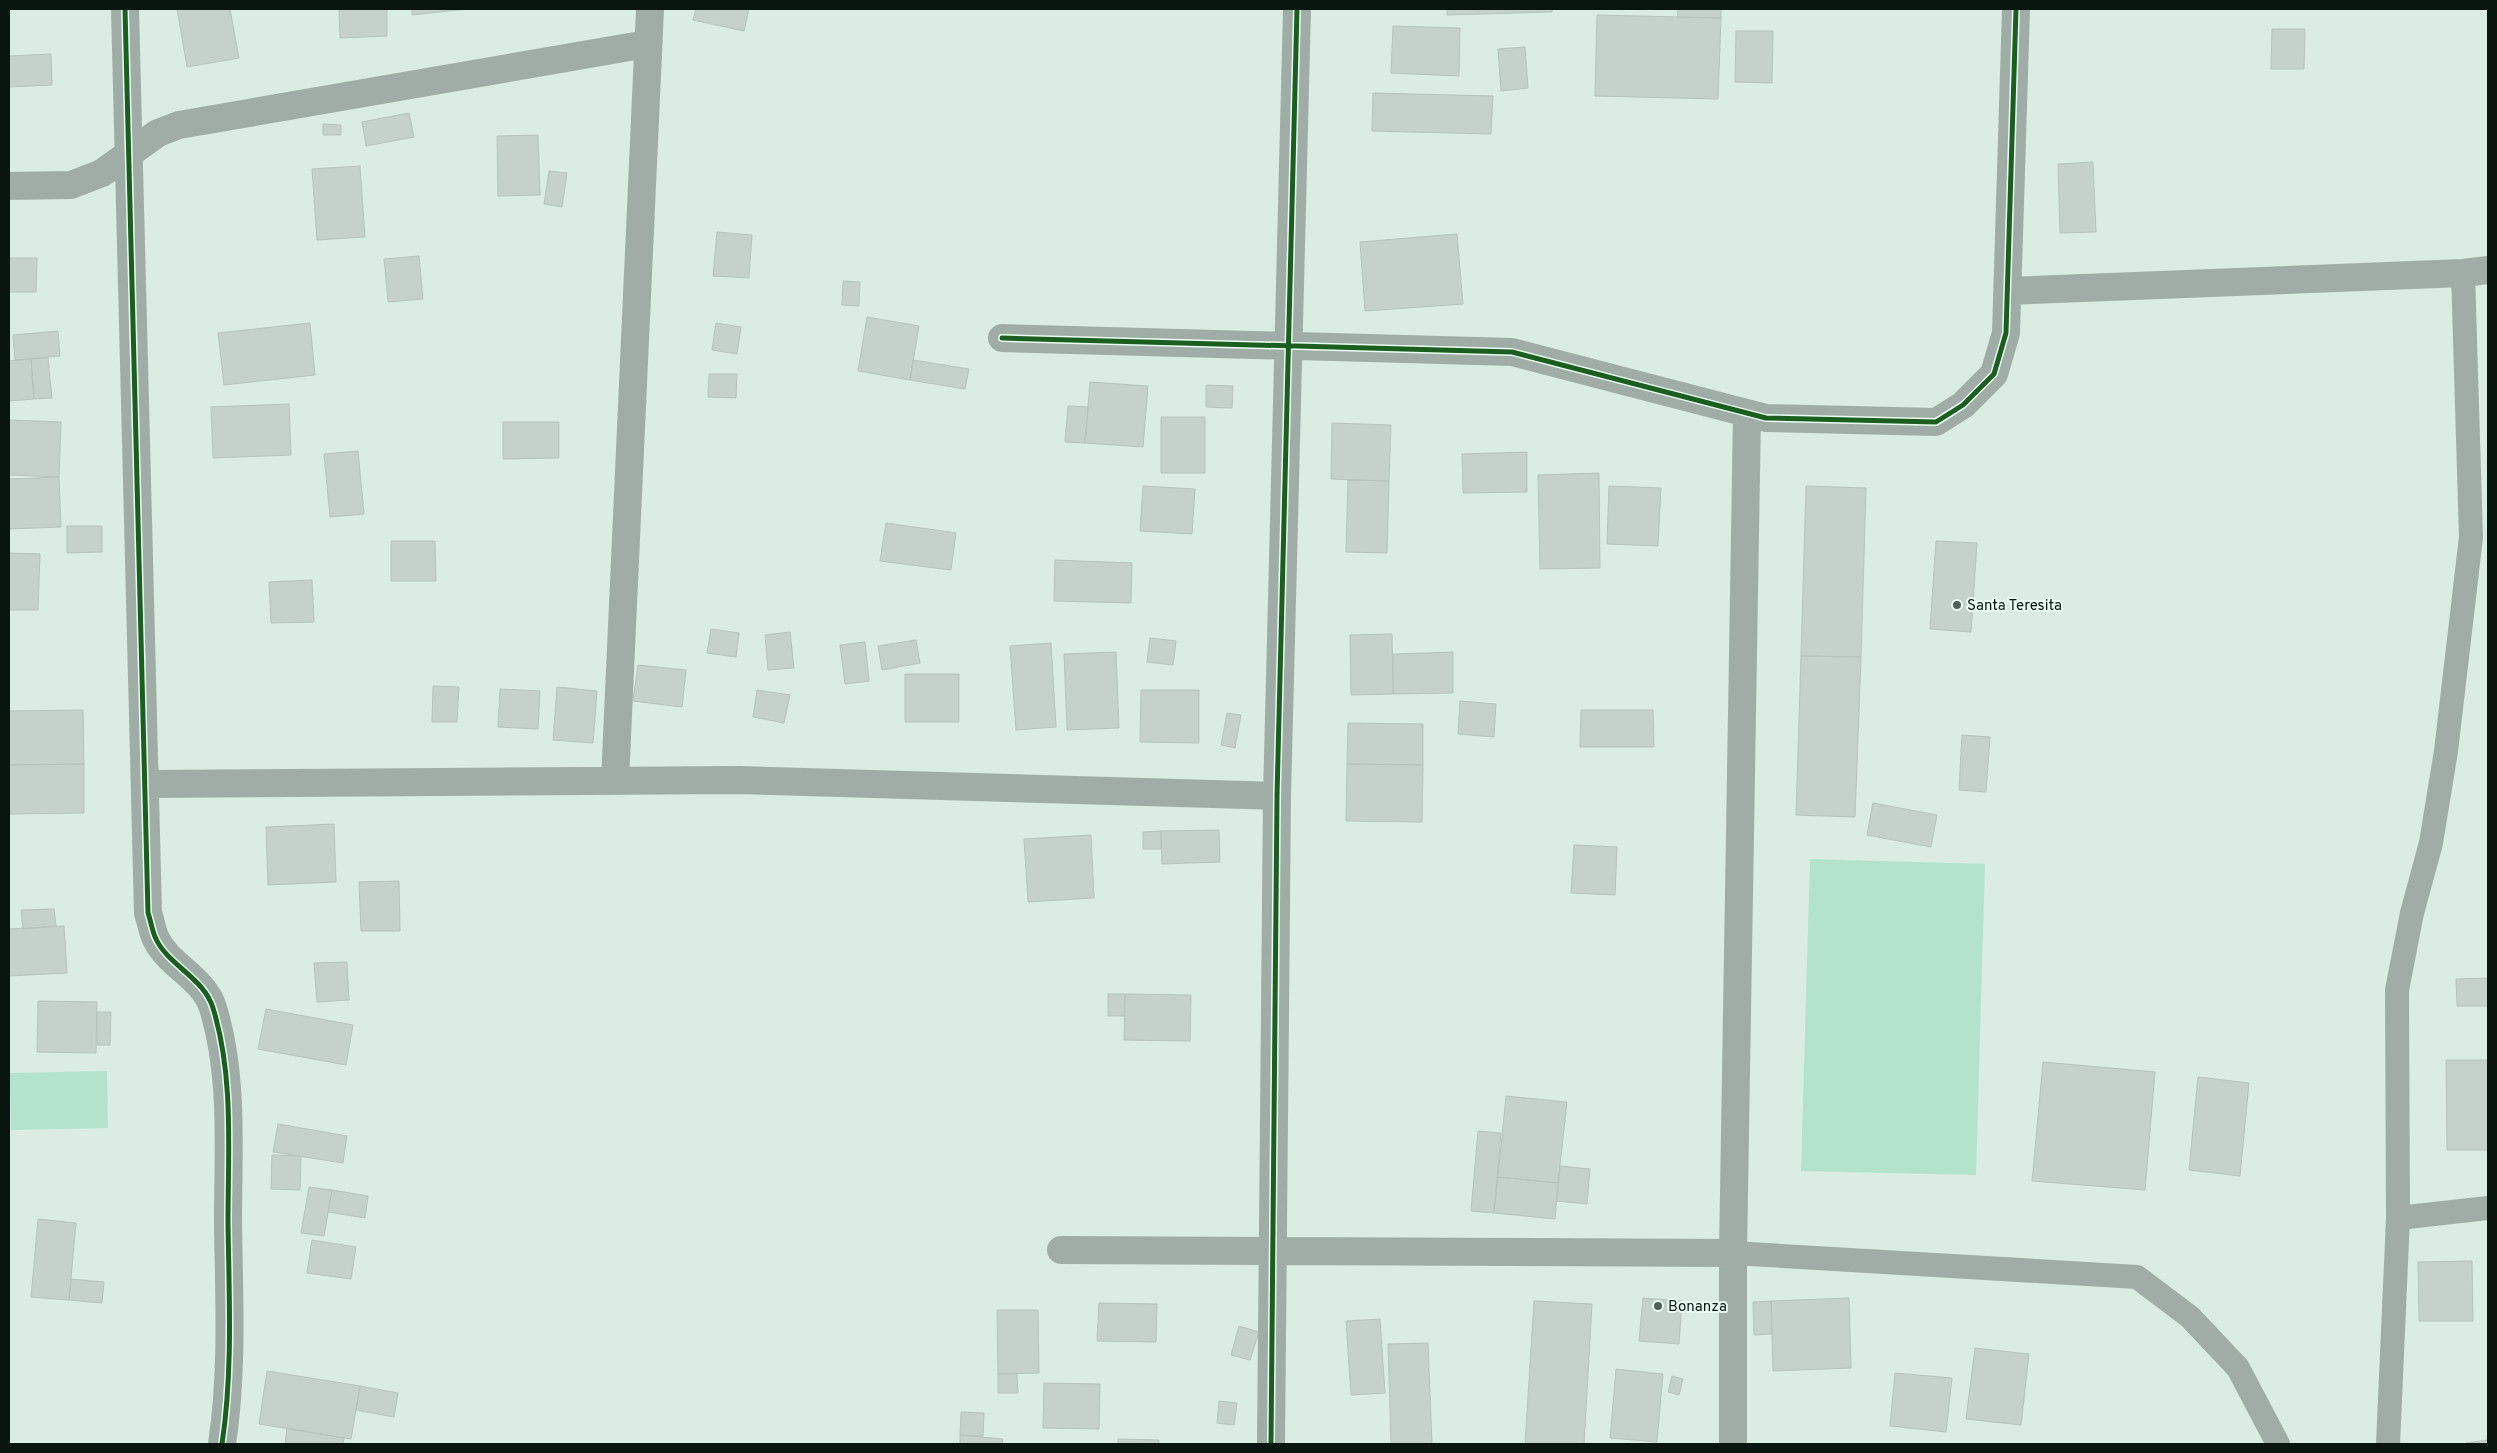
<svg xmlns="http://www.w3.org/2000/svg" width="2497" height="1453" font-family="Overpass,sans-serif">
<rect width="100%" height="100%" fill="#dbece3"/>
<path fill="#b3e3cc" d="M1810,859L1985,864L1976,1175L1801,1171Z
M107,1071L108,1128L11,1130L10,1073Z"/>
<path fill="#c4d2ca" stroke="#b6c4bc" d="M177,9H230L239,58L187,67Z
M339,9H387V36L340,38Z
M412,9H467L412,15Z
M696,9H749L744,31L693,20Z
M1447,9H1552V12L1447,15Z
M1678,9H1721V18L1677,17Z
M1597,15L1721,18L1718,99L1595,96Z
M1393,26L1460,28L1459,76L1391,73Z
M2272,29H2305L2304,69H2271Z
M1736,31H1773L1772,83L1735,82Z
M1525,47L1528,88L1501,91L1498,49Z
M51,54L52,85L9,87V56Z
M1373,93L1493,96L1491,134L1372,131Z
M409,113L414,137L366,146L362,122Z
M323,124L341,125V135H323Z
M538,135L540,195L498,196L497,136Z
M2093,162L2096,232L2060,233L2058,164Z
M360,166L365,237L317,240L312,169Z
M549,171L567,173L562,207L544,204Z
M717,232L752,235L749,278L713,276Z
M1457,234L1463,304L1365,311L1360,242Z
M419,256L423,299L388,302L384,259Z
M9,258H37L36,292H9Z
M843,281L860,282L859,306L842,305Z
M867,317L919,326L910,380L858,371Z
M310,323L315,375L224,385L218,333Z
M716,323L741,327L737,354L712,350Z
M58,331L60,356L15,360L13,335Z
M48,358L52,398L34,399L31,359Z
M31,359L34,399L9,401V361Z
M913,360L969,369L965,389L910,380Z
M709,374H737L736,398L708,397Z
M1090,382L1148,386L1143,447L1085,443Z
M1206,385L1233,386L1232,408L1206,407Z
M289,404L291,455L213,458L211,407Z
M1068,406L1088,407L1085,443L1065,442Z
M1161,417H1205V473H1161Z
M9,420L61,422L59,477L9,475Z
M503,422H559V458L503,459Z
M1332,423L1391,425L1389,481L1331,479Z
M358,451L364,514L330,517L324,454Z
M1527,452V492L1463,493L1462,454Z
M1599,473L1600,568L1540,569L1538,475Z
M59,477L61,527L9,529V479Z
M1348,480L1389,481L1387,553L1346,552Z
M1143,486L1195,489L1192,534L1140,531Z
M1609,486L1661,488L1658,546L1607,544Z
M1806,486L1866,488L1861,657L1801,656Z
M886,523L956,533L951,570L880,561Z
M67,526H102V552L67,553Z
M391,541H435L436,581H391Z
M1936,541L1977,543L1971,632L1930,629Z
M9,553L40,554L38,610H9Z
M1055,560L1132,563L1131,603L1054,601Z
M312,580L314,622L271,623L269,582Z
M711,629L739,633L736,657L707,653Z
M790,632L794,668L768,670L765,635Z
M1392,634L1393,694L1351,695L1350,635Z
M1150,638L1176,641L1173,665L1147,662Z
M916,640L920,663L882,670L878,646Z
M865,642L869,681L845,684L840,645Z
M1051,643L1056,727L1016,730L1010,646Z
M1116,652L1119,728L1067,730L1064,654Z
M1453,652V693L1393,694V654Z
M1801,656L1861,657L1855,817L1796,815Z
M638,665L686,670L682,707L633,701Z
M905,674H959V722H905Z
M433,686L459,687L457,722H432Z
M557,687L597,691L593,743L553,740Z
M500,689L540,691L538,729L498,727Z
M757,690L790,695L784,723L753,717Z
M1141,690H1199V743L1140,742Z
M1460,701L1496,704L1494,737L1458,734Z
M83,710L84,764L9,765V711Z
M1581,710H1653L1654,747H1580Z
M1227,713L1241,715L1235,748L1221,745Z
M1348,723L1423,724V765L1347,764Z
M1962,735L1990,737L1986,792L1959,790Z
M84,764V813L9,814V765Z
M1347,764L1423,765L1422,822L1346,821Z
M1873,803L1937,815L1931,847L1867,835Z
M334,824L336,882L268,885L266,827Z
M1219,830L1220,862L1162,864L1161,831Z
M1161,831V849H1143V832Z
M1091,835L1094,898L1028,902L1024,839Z
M1574,845L1617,847L1615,895L1571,893Z
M399,881L400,931H361L359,882Z
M54,909L56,926L23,929L21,910Z
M64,926L67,973L9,976V929Z
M347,962L349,1000L317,1002L314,963Z
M2488,978V1006H2457L2456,979Z
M1108,994H1125L1124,1016H1108Z
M1125,994L1191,995L1190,1041L1124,1040Z
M38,1001L97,1002L96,1053L37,1052Z
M266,1009L353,1025L346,1065L258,1049Z
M97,1012H111L110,1045H97Z
M2446,1060H2488V1150H2447Z
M2043,1062L2155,1072L2145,1190L2032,1181Z
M2198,1077L2249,1083L2240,1176L2189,1170Z
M1506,1096L1567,1102L1558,1183L1498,1177Z
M278,1124L347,1136L343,1163L273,1152Z
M1478,1131L1501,1133L1494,1213L1471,1211Z
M272,1155L301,1156L300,1190L271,1189Z
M1560,1166L1590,1169L1587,1204L1557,1201Z
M1498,1177L1558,1183L1555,1219L1494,1213Z
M309,1187L332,1190L324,1236L301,1233Z
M332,1190L368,1196L365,1218L328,1212Z
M38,1219L76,1223L69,1300L31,1297Z
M312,1240L356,1247L351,1279L307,1273Z
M2472,1261L2473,1321H2419L2418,1262Z
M71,1279L104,1282L102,1303L69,1300Z
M1643,1298L1682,1301L1679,1344L1639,1341Z
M1849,1298L1851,1368L1773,1371L1771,1301Z
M1534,1301L1592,1304L1584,1444H1525Z
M1771,1301L1772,1334L1754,1335L1753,1302Z
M1099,1303L1157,1304L1156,1342L1097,1341Z
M997,1310H1038L1039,1373L998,1374Z
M1380,1319L1385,1393L1351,1395L1346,1321Z
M1239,1326L1259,1332L1250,1360L1231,1355Z
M1428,1343L1432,1444H1391L1388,1344Z
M1975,1348L2029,1354L2021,1425L1966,1419Z
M1616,1369L1663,1374L1657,1442L1610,1438Z
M267,1371L360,1386L351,1439L259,1424Z
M1017,1373L1018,1393H998V1374Z
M1895,1373L1952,1378L1946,1432L1890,1426Z
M1672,1376L1683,1379L1679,1395L1668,1392Z
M1044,1383L1100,1384L1099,1429L1043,1428Z
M360,1386L398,1393L394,1417L356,1410Z
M1219,1401L1237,1403L1234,1425L1217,1423Z
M961,1412L984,1413L983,1436L960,1435Z
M287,1428L344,1438L343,1444H285Z
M960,1435L1003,1439L1002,1444H960Z
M1118,1439L1159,1440V1444H1118Z
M2488,1440V1444H2466V1443Z"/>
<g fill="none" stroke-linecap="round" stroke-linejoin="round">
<path stroke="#9fada6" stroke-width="24" d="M2398,1218L2488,1208
M1733,1253L2137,1277L2190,1317L2238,1368L2278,1444
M2388,1444L2398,1218L2397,990L2412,913L2431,843L2446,751L2471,537L2463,273"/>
<path stroke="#9fada6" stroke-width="28" d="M125,9L148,913C151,921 152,931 156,939C169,966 204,978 213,1008C234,1076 228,1151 228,1222C229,1296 233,1371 222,1444
M9,186L71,185L102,173L158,133L179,125L647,44
M2009,291L2463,273L2488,270
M1002,338L1512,352L1766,418L1936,422L1963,405L1994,374L2006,333L2016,9
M615,781L650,9
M146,784L740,780L1277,796
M1061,1250L1733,1253
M1271,1444L1277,796L1297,9
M1733,1444V1253L1747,414"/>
<g stroke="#eafef3" stroke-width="8">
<path id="cycleway" d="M125,9L148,913C151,921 152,931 156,939C169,966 204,978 213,1008C234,1076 228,1151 228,1222C229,1296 233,1371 222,1444
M1002,338L1512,352L1766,418L1936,422L1963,405L1994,374L2006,333L2016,9
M1271,1444L1277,796L1297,9"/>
</g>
<use href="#cycleway" stroke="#1b5e20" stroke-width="5"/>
</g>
<g fill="#526059" stroke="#eafef3" stroke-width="2">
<circle cx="1957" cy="605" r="5"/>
<circle cx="1658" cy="1306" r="5"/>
</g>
<g text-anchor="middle" stroke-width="4" stroke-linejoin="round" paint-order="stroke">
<g font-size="15" fill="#09150f" stroke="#eafef3" text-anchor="start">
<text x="1967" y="610">Santa Teresita</text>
<text x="1668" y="1311">Bonanza</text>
</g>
</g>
<rect width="2497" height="1453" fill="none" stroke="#09150f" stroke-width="20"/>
</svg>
